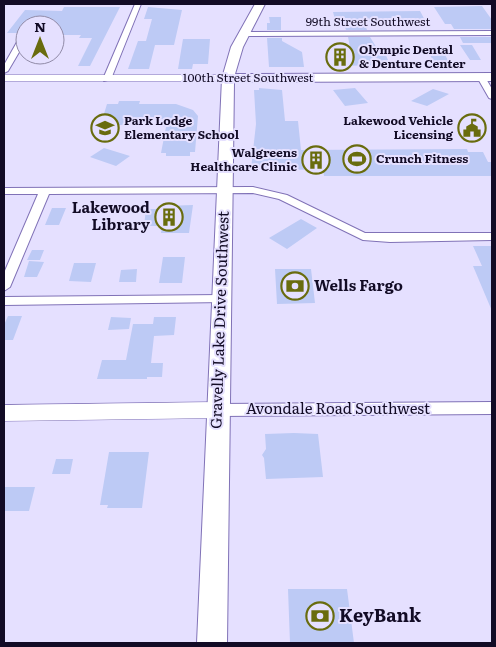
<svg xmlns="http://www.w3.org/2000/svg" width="496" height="647" font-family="Literata,serif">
<rect width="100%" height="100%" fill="#e5e0ff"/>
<path fill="#bdcaf5" d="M482,6L492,20V29H454L451,24H445L434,7Z
M64,7H120L90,66H78L92,38H79L81,35H55V25L25,22V33H7L25,10L62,11Z
M148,7L182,10L174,45H155L149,69H128L138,41H146L152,19H144Z
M420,11L426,22H364L367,30H346L345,27H337L333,12Z
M269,17H281V30H267V23H270Z
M348,37H370L380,53H385L390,65L332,66L328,48L350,47Z
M460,37H492V43H463Z
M267,38H282V41L302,52L304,67H269Z
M183,39H210L208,64H193L192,69H178Z
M460,45H472L481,60H470Z
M429,53H444L451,66H436Z
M259,88L282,90L285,121H298L301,150L467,149L468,152H483L488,162H492V176H324L323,170L251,169L256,124L254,90H259Z
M355,88L368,103L345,106L333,90Z
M433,89L449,94L427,106L411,101Z
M119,101H140L139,104H176L193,110L198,116L195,152H190V156H166V153H161L166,127L162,126L163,119H143L141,125H104L106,119L103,117L107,104H118Z
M104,148L130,156L116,166L90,157Z
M193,205L189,233H161L162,226H144L146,209H163L164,206Z
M52,208H66L59,225H45Z
M301,219L317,228L287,249L269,238Z
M473,246H492V311L473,266H482Z
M32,250H44L40,260H27Z
M163,257H185L182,283H159Z
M29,261L44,262L37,277H24Z
M74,263H96L91,282L69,281Z
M137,269L136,282H119L121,270Z
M275,269H311L315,303L277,304Z
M8,316H22L13,340H4V325Z
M111,317L131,318L129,329L108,330Z
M154,317H176L174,335L154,336L151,363H163L162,377H147V379H97L102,360H126L133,324H153Z
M294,433L318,434L323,477L266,479L264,458L262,455L266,449L265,434Z
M109,452H149L142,508H107L108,505H100Z
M56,459H73L70,474H52Z
M4,487H35L29,511H4Z
M288,589H347L354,643H290Z"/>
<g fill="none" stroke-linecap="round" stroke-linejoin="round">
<g stroke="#8072b7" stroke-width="2">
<path id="minor" d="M135,4H141L111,79L104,81L103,79Z
M492,31V35L244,36L240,34L244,32Z
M21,35H25V42L8,71L4,73V65Z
M478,75L485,77L492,89V99L489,98L477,77Z
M253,187L287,195L365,233H492V240L390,242L363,240L279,199L253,193L49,194L10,287L4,291V273L38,194H4V188Z
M221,295L226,296L228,299L226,302L4,305V297Z
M492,402V414L218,416L212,414L210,410L212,406L218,404Z"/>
</g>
<g stroke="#8072b7" stroke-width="1">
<path id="tertiary" d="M4,75H228L233,78L228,81H4Z
M218,402L225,405L228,410L225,415L218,418L4,421V405Z"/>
</g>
<g stroke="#8072b7" stroke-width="2">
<path id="secondary" d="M255,4H265L243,47L235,74L492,73V81L234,82L227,643H197L222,78L231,47Z"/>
</g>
<use href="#minor" fill="#fff" fill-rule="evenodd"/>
<use href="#tertiary" fill="#fff" fill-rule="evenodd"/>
<use href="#secondary" fill="#fff" fill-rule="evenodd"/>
</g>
<defs>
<g id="building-ring" transform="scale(1.4375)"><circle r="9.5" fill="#e5e0ff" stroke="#696c0e" stroke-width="1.5"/><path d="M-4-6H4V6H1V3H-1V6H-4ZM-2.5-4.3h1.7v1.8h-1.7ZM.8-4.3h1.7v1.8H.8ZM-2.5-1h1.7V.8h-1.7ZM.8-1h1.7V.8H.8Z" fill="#696c0e"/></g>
<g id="school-ring" transform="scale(1.4375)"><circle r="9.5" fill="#e5e0ff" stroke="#696c0e" stroke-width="1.5"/><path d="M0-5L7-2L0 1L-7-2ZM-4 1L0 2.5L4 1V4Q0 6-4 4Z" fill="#696c0e"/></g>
<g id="civic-ring" transform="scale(1.4375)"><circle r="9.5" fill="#e5e0ff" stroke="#696c0e" stroke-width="1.5"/><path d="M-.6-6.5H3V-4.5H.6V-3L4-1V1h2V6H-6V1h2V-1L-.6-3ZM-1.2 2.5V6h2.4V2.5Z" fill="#696c0e"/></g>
<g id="stadium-ring" transform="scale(1.4375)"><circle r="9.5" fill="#e5e0ff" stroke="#696c0e" stroke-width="1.5"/><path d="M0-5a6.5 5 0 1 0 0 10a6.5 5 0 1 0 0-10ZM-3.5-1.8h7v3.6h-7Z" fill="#696c0e"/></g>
<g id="bank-ring" transform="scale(1.4375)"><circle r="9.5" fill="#e5e0ff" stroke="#696c0e" stroke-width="1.5"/><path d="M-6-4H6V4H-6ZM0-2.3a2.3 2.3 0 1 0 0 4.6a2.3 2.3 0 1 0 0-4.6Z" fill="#696c0e"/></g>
</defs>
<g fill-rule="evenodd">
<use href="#building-ring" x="340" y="57"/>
<use href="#school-ring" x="105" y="128"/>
<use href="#civic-ring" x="472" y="128"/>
<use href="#stadium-ring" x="357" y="159"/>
<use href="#building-ring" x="316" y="160"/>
<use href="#building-ring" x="169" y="217"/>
<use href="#bank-ring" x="295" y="286"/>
<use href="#bank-ring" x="320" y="616"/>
</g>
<g text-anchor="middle" stroke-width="4" stroke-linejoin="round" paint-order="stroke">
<g font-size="12" fill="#120b25" stroke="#e5e0ff">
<text x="368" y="26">99th Street Southwest</text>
<text x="248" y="82">100th Street Southwest</text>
</g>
<g font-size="12" font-weight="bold" fill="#120b25" stroke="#e5e0ff" text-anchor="start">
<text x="359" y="54">Olympic Dental<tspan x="359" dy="14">&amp; Denture Center</tspan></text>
<text x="124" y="125">Park Lodge<tspan x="124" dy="14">Elementary School</tspan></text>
<text x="453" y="125" text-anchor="end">Lakewood Vehicle<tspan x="453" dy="14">Licensing</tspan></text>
<text x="297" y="157" text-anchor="end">Walgreens<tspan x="297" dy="14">Healthcare Clinic</tspan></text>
<text x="376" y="163">Crunch Fitness</text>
</g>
<g font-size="15" font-weight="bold" fill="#120b25" stroke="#e5e0ff" text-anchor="end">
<text x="150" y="213">Lakewood<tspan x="150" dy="17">Library</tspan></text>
<text x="314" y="291" text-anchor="start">Wells Fargo</text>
</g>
<g font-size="15" fill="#120b25" stroke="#e5e0ff">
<text transform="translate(220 320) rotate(-88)" y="5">Gravelly Lake Drive Southwest</text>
<text x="338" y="414">Avondale Road Southwest</text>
</g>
<g font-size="18" font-weight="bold" fill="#120b25" stroke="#e5e0ff" text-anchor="start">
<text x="339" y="622">KeyBank</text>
</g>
</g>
<rect width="496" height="647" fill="none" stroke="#120b25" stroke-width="10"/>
<g transform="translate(40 40)"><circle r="24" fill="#e5e0ff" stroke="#918ba8"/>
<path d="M0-4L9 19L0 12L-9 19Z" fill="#696c0e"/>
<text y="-8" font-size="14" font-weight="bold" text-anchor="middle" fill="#120b25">N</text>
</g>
</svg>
